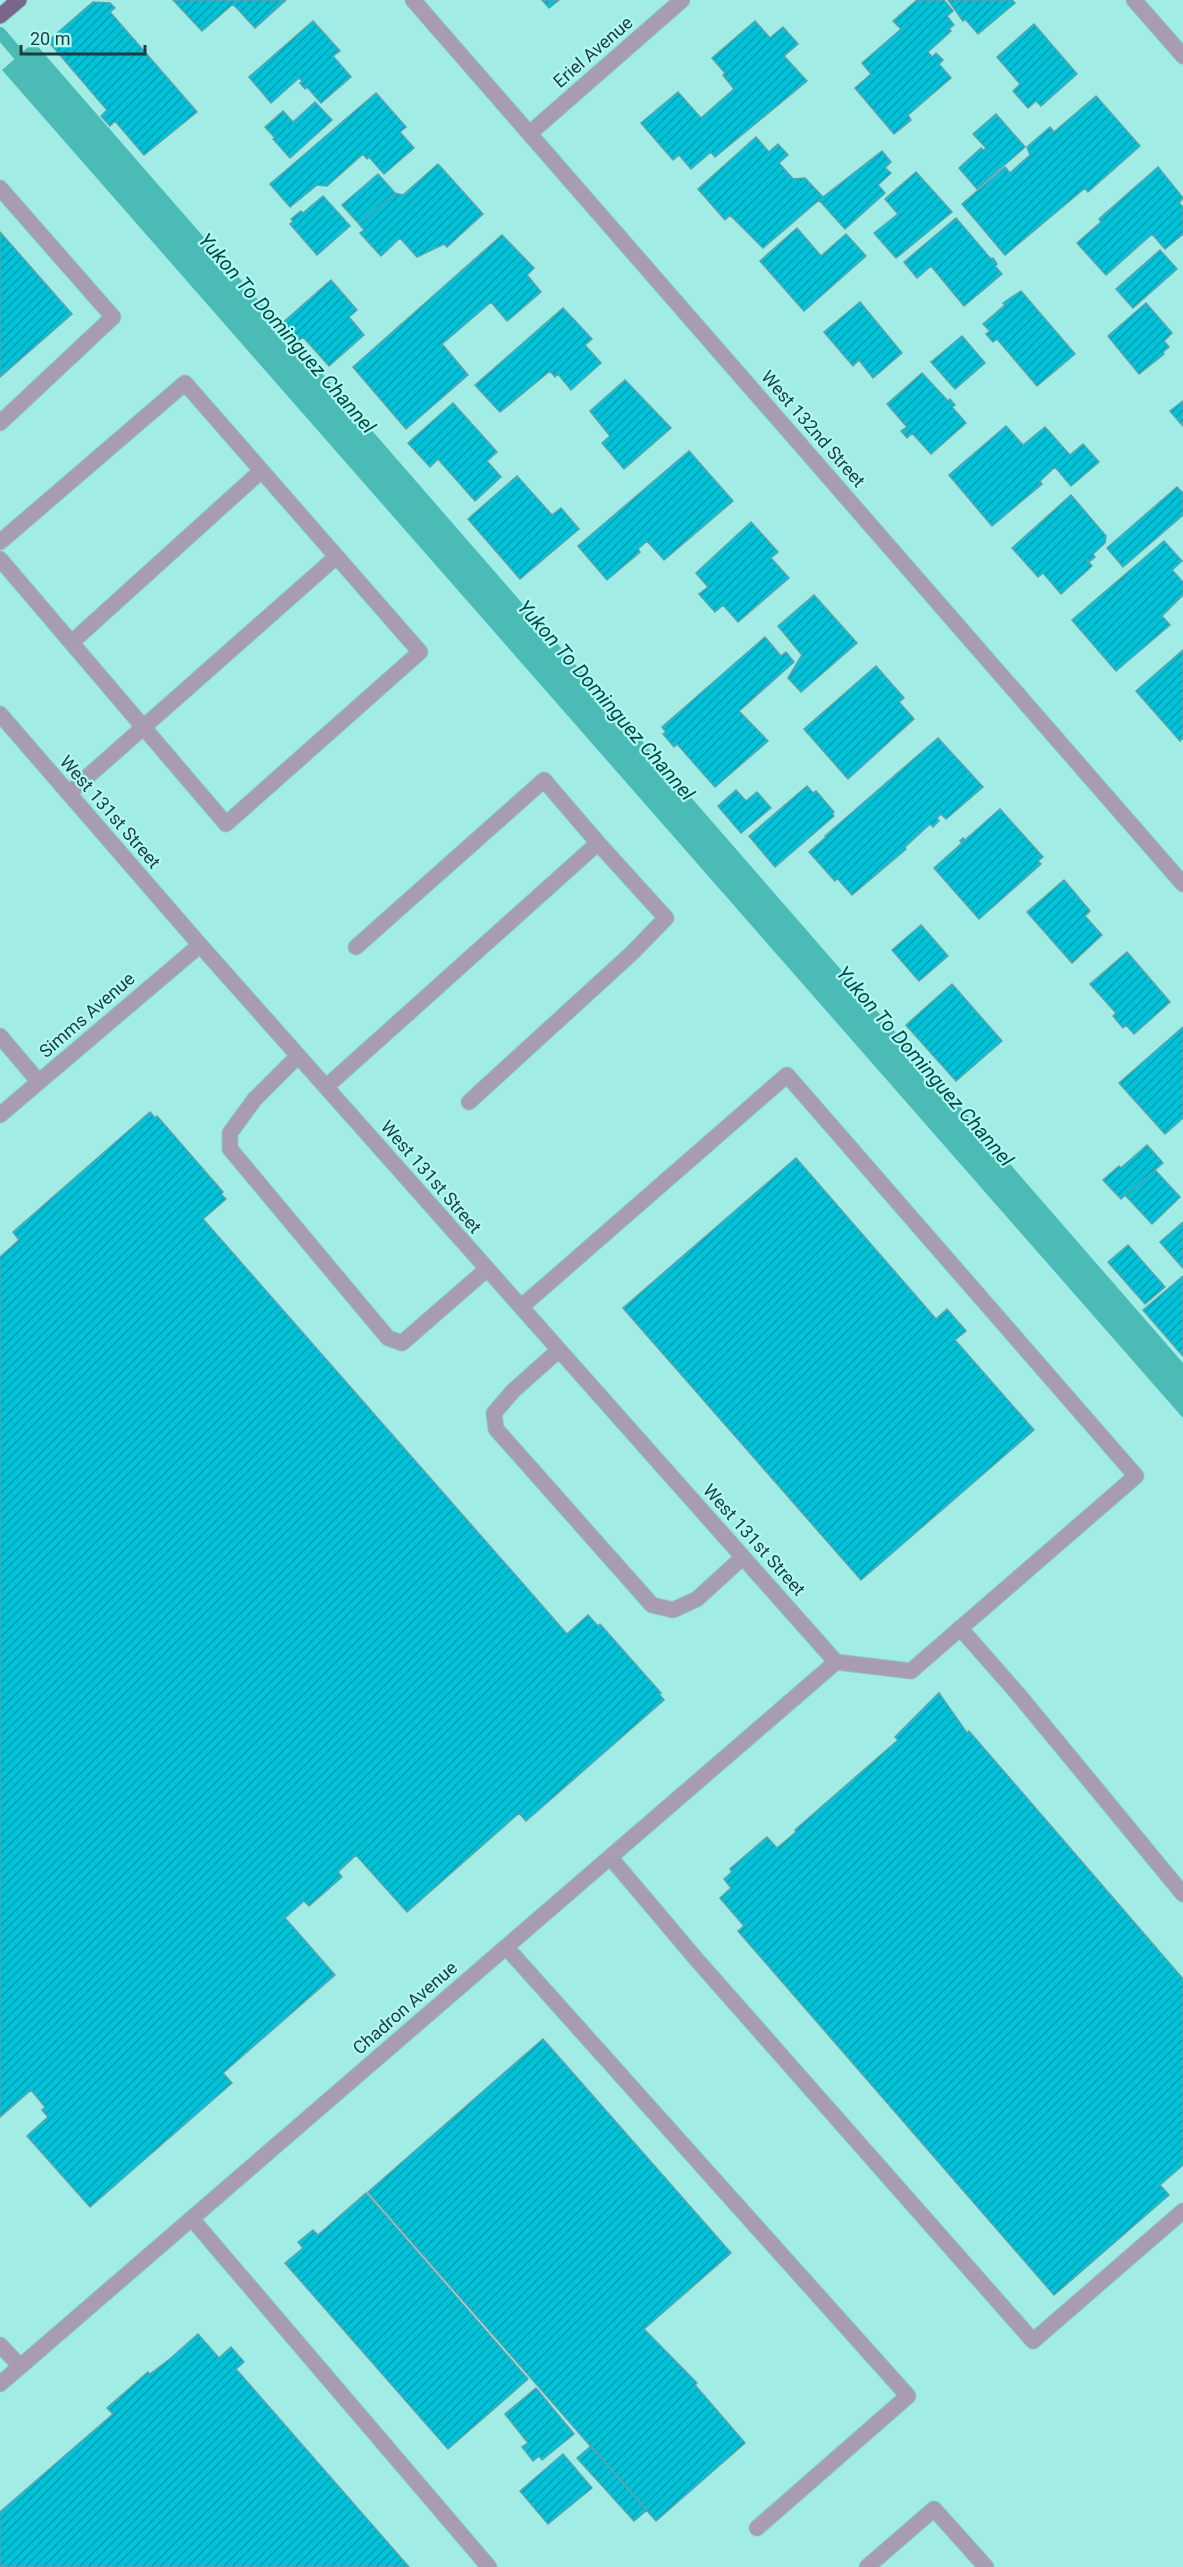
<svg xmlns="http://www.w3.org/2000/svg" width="1183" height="2567" font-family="Roboto,sans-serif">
<defs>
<pattern id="building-hatch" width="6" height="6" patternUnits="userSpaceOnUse" patternTransform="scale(1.5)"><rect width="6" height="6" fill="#00c2d8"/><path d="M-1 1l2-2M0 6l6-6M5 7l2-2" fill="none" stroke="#029fb0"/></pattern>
</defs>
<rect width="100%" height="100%" fill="#a2ece6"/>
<path fill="#4abcb5" d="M34,42L1183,1363V1418L2,70Z"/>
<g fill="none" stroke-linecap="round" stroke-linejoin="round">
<path stroke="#4abcb5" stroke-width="12" d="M0,33L30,68"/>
</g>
<path fill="url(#building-hatch)" stroke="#5aa2ad" stroke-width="1.5" d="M173,0H286L255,28L233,4L202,31Z
M542,0H559L549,8Z
M917,0H944L953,11L947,16L954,25L949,29L951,31L928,52L932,57L936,53L943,60L939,64L951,78L908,115L911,120L894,134L855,88L871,74L862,63L901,29L893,21Z
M948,0H1012L1015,3L978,34L965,19L963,21Z
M93,2L110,3L115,8L110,12L197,112L144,155L115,121L110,126L101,116L107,110L48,41Z
M313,21L340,51L333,56L351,77L321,103L307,87L305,89L300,83L302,81L299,78L271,103L249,77Z
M755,21L770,38L783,27L798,44L784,56L807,81L715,157L711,152L691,169L679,155L673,160L641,123L678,92L701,118L734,89L723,75L725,73L712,58Z
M1034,24L1077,74L1041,106L1036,101L1028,108L1013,91L1020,84L997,57Z
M376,93L406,127L400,132L414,148L384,174L369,157L367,159L363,154L327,186L317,185L290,207L270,184Z
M1096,96L1140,146L1088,192L1085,188L1005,255L962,204L1005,167L1010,173L1030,155L1027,147L1050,127L1054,132Z
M315,102L332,120L290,158L273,139L275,138L265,127L283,111L293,122Z
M996,114L1025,147L977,189L959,168L981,148L983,150L986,148L973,134Z
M756,137L769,152L778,144L788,155L779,163L793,179L805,178L823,197L882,151L891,162L885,168L891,173L878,185L885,193L845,229L819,200L763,248L730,215L725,220L698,189Z
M438,164L483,214L447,247L444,244L417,257L400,238L381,256L360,233L364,230L359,224L395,193L403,195Z
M1158,167L1183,198L1179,203L1183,207V234L1165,249L1152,234L1106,275L1077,243L1101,222L1099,219Z
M916,172L952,212L896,258L874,233L898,214L885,199Z
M378,174L395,193L359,224L342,205Z
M323,196L350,226L317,255L290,224L293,221L291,219L301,211L303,213Z
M956,218L991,259L993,258L997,264L995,266L1002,274L964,306L931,266L917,278L904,262Z
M797,228L821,256L846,234L866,256L804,311L760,261Z
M0,232L72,314L0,377Z
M502,235L534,268L527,275L541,292L507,321L491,302L442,344L468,375L406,429L353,367Z
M1160,250L1177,269L1133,308L1116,289Z
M331,280L357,310L349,317L364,335L329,366L303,337L296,343L280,325Z
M1021,291L1075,354L1037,386L997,339L993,342L986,334L990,331L983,324L1005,305L1003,303Z
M860,302L902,353L873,378L859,360L853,366L824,332Z
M1146,303L1172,333L1164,341L1169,347L1163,352L1164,354L1139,374L1108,336Z
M563,308L592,339L585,345L601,363L571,390L558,374L555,377L550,371L500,412L475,385Z
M962,336L985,363L955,389L931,362Z
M922,373L948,401L950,399L955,405L952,407L966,423L931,454L912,433L907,438L901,431L907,427L887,404Z
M625,380L671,428L624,469L602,443L610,436L590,411Z
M1183,401V426L1170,411Z
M453,403L497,452L487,461L501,477L475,501L438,459L430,467L408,443Z
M1006,426L1023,445L1045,427L1070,455L1083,444L1099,462L1071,486L1055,467L1040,481L1042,484L992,526L949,475Z
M689,451L733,501L664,560L647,541L638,549L640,552L607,580L578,546Z
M517,476L552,515L561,508L579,529L520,579L468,519Z
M1177,487L1183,493V515L1123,567L1107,548Z
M1071,495L1106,536L1105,543L1093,554L1095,557L1090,561L1086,559L1092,566L1061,594L1043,573L1038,577L1012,548Z
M751,522L778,552L771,558L789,578L738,622L723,605L715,612L699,594L708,587L696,573Z
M1164,541L1182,561L1172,570L1183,582V595L1162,616L1170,625L1116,671L1072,620Z
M814,595L857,643L801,692L788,678L802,655L778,626Z
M765,637L781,656L786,652L794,662L739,711L768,741L715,787L677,744L674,747L663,734L666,732L662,727Z
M1183,650V738L1180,741L1136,691Z
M876,666L904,698L899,702L914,719L848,779L804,729Z
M938,738L983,787L946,819L941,814L937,818L939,821L933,827L930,824L905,847L906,849L852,895L837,878L835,881L809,852L826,837L825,836Z
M807,786L813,793L816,791L834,812L832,814L834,816L775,867L749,836Z
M736,790L746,801L757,792L771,808L741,833L718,806Z
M1000,809L1043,857L1038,861L1041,864L979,919L934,868L962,843L960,841L963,838L965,840Z
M1064,880L1090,911L1085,916L1102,935L1072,963L1027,912Z
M921,925L948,956L919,981L892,950Z
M1127,952L1170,1002L1134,1034L1126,1025L1123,1028L1113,1016L1116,1013L1090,984Z
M952,984L1002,1041L956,1081L906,1025Z
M1183,1027V1118L1165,1134L1119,1083Z
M150,1112L155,1118L157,1116L223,1192L221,1194L226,1199L203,1219L567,1634L588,1615L598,1626L600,1624L661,1693L659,1694L664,1700L526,1821L519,1813L407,1912L356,1855L338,1872L342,1877L309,1906L304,1901L285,1918L335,1975L223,2073L232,2083L90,2207L27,2136L48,2117L42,2110L45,2107L31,2090L0,2117V1257L19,1240L13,1232Z
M1147,1145L1163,1163L1121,1199L1103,1180L1119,1166L1121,1168Z
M796,1158L936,1319L947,1309L966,1331L955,1340L1034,1430L861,1580L623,1308Z
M1155,1170L1180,1197L1152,1224L1125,1195Z
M1183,1222V1268L1160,1242Z
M1128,1245L1165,1287L1145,1304L1108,1262Z
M1183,1276V1356L1143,1310Z
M939,1693L967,1733L969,1731L1183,1979V2165L1160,2185L1169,2195L1054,2295L738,1931L744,1926L720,1898L731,1888L724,1879L732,1872L730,1869L767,1837L777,1848L796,1832L795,1830L898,1740L895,1737Z
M543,2039L731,2253L644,2329L697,2383L695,2385L745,2443L656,2521L368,2192Z
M366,2193L528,2379L448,2449L285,2263L303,2248L298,2242L313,2230L318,2235Z
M198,2334L219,2358L231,2347L244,2362L236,2369L409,2567H0V2512L113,2414L107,2408L148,2372L150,2374L171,2358Z
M536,2388L574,2434L542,2460L539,2456L533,2461L522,2447L528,2443L505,2414Z
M591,2446L647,2510L634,2521L577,2458Z
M563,2454L592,2488L548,2524L520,2491Z"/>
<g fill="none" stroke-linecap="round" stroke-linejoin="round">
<g stroke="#88c9c4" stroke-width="17">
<path id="minor" d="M413,0L1183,884
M1134,0L1183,56
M530,133L682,0
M0,188L113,317L0,423
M0,542L185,383L420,652L226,824L0,559
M72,642L261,471
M0,714L200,945L836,1662
M69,793L336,557
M356,947L544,780L598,843
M0,1036L39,1082
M298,1056L254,1100L230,1133V1149L388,1338L402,1343L487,1269
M326,1087L598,843L666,918L632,953L469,1102
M0,1115L200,945
M521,1307L787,1075L1136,1476L911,1671L836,1662
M559,1350L513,1391L494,1413L496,1429L652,1605L673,1610L697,1599L743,1557
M960,1628L1018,1694L1183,1894
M610,1857L697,1960L1033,2341L1183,2211
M506,1947L908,2396L757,2528
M192,2219L489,2567
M0,2345L20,2366
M0,2384L836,1662
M867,2567L934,2509L986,2567"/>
</g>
<g stroke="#88c9c4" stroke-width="17">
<path id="major" d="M0,16L19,0"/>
</g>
<use href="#minor" stroke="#a79cb1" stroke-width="15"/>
<use href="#major" stroke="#7a658b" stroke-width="15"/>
</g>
<g text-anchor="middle" stroke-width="4.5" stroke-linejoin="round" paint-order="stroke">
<g font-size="18" fill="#1e3d3a" stroke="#affaf3">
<text transform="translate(593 52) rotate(-41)" y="6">Eriel Avenue</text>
<text transform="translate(813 429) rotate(49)" y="6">West 132nd Street</text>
<text transform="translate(110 812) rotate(49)" y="6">West 131st Street</text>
<text transform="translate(87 1015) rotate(-41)" y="6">Simms Avenue</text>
<text transform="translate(431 1177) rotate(49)" y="6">West 131st Street</text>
<text transform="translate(754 1540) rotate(48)" y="6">West 131st Street</text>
<text transform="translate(405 2008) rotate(-41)" y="6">Chadron Avenue</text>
</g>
<g font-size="20" font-style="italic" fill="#004845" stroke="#affaf3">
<text transform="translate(287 333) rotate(49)" y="7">Yukon To Dominguez Channel</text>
<text transform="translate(606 700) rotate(49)" y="7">Yukon To Dominguez Channel</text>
<text transform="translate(925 1066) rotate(49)" y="7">Yukon To Dominguez Channel</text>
</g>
</g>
<path d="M21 45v9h124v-9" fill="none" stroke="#1e3d3a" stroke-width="3"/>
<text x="30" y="45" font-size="18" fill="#1e3d3a" stroke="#affaf3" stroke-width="4.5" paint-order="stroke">20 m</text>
</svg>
